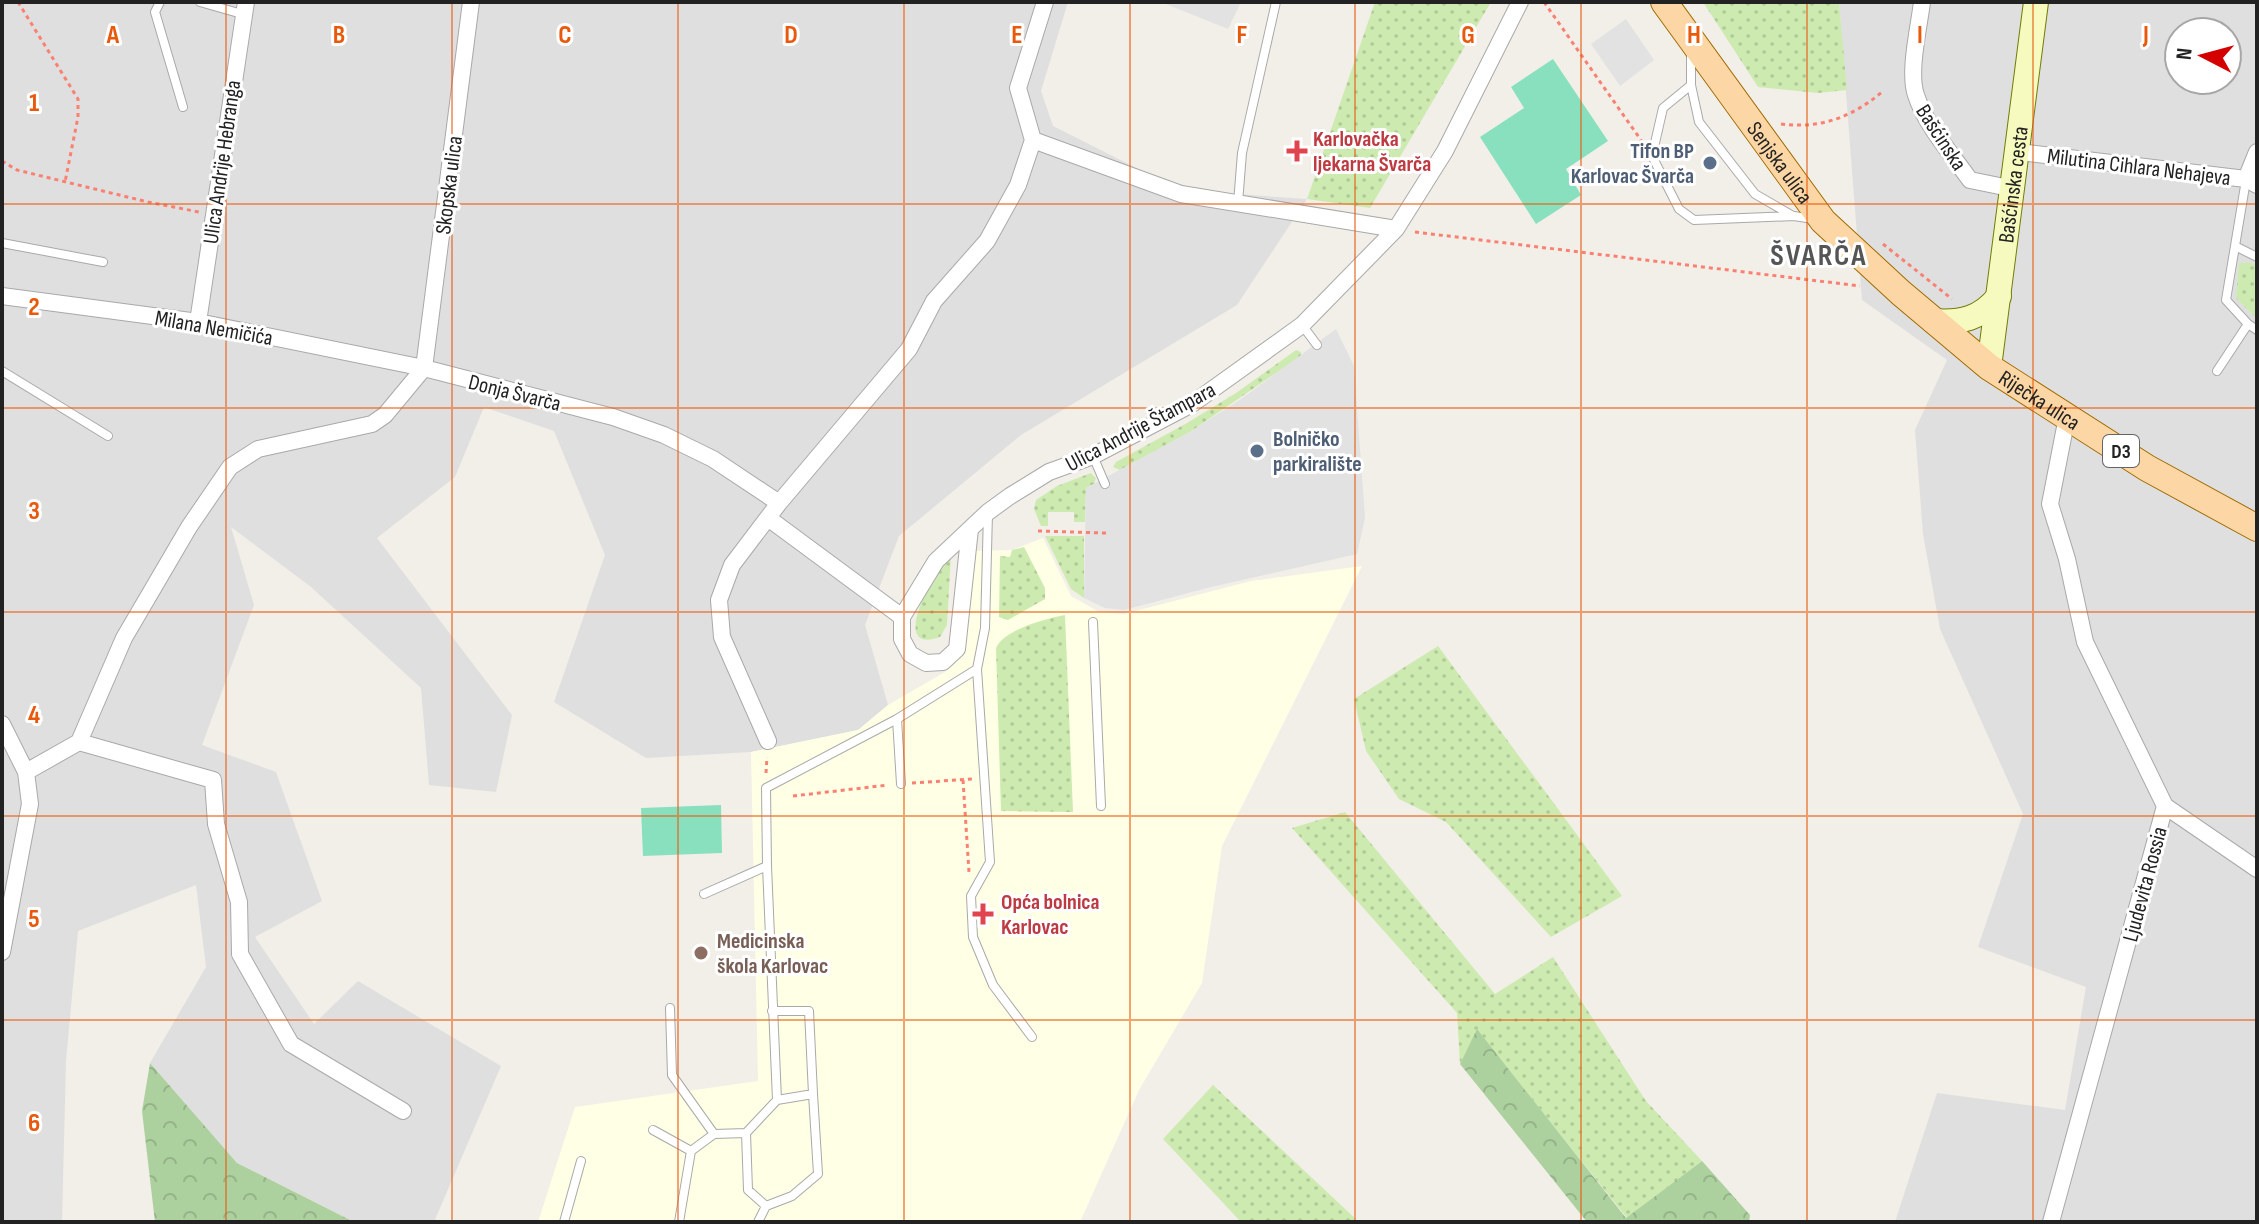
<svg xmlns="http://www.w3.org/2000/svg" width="2259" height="1224" font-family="'Sofia Sans Condensed',sans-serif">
<defs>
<pattern id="grass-dots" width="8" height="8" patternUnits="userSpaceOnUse" patternTransform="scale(2)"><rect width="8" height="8" fill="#cdebb0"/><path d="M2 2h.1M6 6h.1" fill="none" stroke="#b0c997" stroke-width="1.8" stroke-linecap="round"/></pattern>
<pattern id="forest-crowns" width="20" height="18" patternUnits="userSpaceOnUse" patternTransform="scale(2)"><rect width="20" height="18" fill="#add19e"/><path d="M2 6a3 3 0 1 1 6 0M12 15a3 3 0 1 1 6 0" fill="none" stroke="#95b388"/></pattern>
</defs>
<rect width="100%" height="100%" fill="#f2efe9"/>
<path fill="#e0dfdf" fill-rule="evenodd" d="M2,2H1068L1041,91L1053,126L1180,190L1307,199L1237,305L1021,435L899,536L865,625L888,705L858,730L751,752L646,758L554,702L605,555L554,431L484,407L455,477L377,538L512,715L496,792L429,785L421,688L311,587L231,527L254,605L202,745L276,772L322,901L255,937L314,1024L358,981L501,1066L434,1222H354L237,1163L150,1063L206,967L196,885L78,931L66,1061L62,1222H2Z
M1839,2H2257V1222H1895L1937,1093L2065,1110L2086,987L1978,947L2023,814L1940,629L1923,534L1915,430L1947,360L1862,300ZM2179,32H2227V80H2179Z"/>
<path fill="#ffffe5" d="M1043,538L1071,596L1099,612L1124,614L1251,581L1362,566L1222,846L1202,983L1139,1090L1080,1222H538L575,1107L758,1081L751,752L858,730L888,705L945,672L962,654L968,624L971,551L1012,550Z"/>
<path fill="url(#grass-dots)" d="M1375,2H1491L1370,208L1307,199Z
M1703,2H1839L1847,90L1818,93L1758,87Z
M2239,263H2252L2257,267V319L2236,298Z
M1296,350L1301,352V356L1190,432L1120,470L1113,467L1116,462L1187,423L1236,393Z
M1091,473L1096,478L1094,484L1086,488L1085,522H1074V512H1048V526H1041L1034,509L1036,500L1057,486Z
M1045,536H1084V598L1071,589Z
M1024,547L1045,588V599L1008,620L999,617L1000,556L1010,557L1012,550Z
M951,554L947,625L940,637C886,656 936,567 951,554Z
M1065,615L1073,812L1001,811L996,648C1005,629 1045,619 1065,615Z
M1438,646L1622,896L1551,937L1446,822L1399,799L1366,751L1354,699Z
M1345,812L1495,994L1553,957L1646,1101L1702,1161L1627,1218L1477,1030L1460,1064L1457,1013L1292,828Z
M1213,1085L1359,1222H1241L1163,1139Z"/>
<path fill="url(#forest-crowns)" d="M1477,1029L1626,1218L1702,1161L1750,1215L1749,1222H1587L1460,1064Z
M150,1063L237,1163L354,1222H155L142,1111Z"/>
<path fill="#88e0be" d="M1553,59L1608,141L1566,169L1581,195L1536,224L1480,137L1524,108L1511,87Z
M721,805L722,853L643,856L641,808Z"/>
<path fill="#e2e2e2" d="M1161,2H1241L1228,29Z
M1626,19L1654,60L1620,86L1591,44Z
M1336,329L1354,366L1365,518L1357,554L1211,587L1124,610L1105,608L1084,598L1086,488L1190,432L1241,399Z"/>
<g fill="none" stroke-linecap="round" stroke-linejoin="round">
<g stroke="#a9a9a9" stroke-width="10">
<path id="lane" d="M160,2L155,12L183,107
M200,2L242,14
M1691,52V85L1699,122L1755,194L1793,216
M1691,85L1663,108L1652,156L1679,209L1694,220L1794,216L1813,219
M2246,180L2226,300L2248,324L2257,330
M1238,203L1242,153L1276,2
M2,243L103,262
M2237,247L2257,257
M1302,325L1317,345
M2,371L108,436
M2217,371L2248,324
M1093,456L1105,484
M988,513L985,628L977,669L990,862L971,896L973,937L993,985L1032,1037
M1093,622L1101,806
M901,784L897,719L977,669
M704,894L767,866
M670,1008L672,1075L714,1134L691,1151
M772,1011H809L813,1094
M777,1100L767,866L766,788L897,719
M653,1130L691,1151L679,1222
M714,1134L746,1133
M564,1222L581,1161
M758,1222L766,1206L792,1196L818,1174L813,1094L777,1100L746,1133L748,1190L766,1206"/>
</g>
<g stroke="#a9a9a9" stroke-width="18">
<path id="street" d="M1922,2C1919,27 1908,73 1916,95C1926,126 1951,153 1970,180L2014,189
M1033,140L1181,194L1396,229
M2019,152L2246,179L2257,185
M2246,179L2257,152
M2,296L198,322L424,368L613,417L664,435L713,459L779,503
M198,322L246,2
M768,518L902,617
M970,529L957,649L943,662L926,663L910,654L902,639V617L936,561L988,512L1010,496L1049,472L1093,456L1192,404L1302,325L1396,229L1445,151L1520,2
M2,724L26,772L30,804L2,952
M768,741L722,637L719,600L732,565L779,503L909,349L934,301L987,241L1018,185L1033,140L1018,88L1045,2
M79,742L213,780L216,824L239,902L240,954L291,1044L403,1111
M26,772L79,742L124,638L189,527L230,467L258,449L372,424L385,415L424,368L471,2
M2165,806L2257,869
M2051,1222L2165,806L2085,642L2067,559L2050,504L2067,417"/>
</g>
<g stroke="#707d05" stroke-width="26">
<g id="secondary">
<path d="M1933,321C1961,323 1981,319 1999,296"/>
<path id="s1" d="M1989,367L2036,2"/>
</g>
</g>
<g stroke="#a06b00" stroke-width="28">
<g id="primary">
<path id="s2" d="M1664,2L1823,221L1901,293L1989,367L2147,468L2257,528"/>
</g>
</g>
<path stroke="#fa8072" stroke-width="3" stroke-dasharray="4 4" stroke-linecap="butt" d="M18,2L78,99V117L65,182
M1544,2L1643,143
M1781,124C1821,129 1852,117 1882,92
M2,161L17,170L148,202L199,212
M1415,232L1860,286
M1883,244L1952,299
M1038,531L1106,533
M766,773L767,757
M963,780L969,872
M912,783L972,779
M793,796L888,785"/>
<use href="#lane" stroke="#fff" stroke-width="8"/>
<use href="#street" stroke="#fff" stroke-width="16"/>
<use href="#secondary" stroke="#f7fabf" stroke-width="24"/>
<use href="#primary" stroke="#fcd6a4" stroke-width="26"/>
</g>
<path fill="none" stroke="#e8590c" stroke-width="2" stroke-opacity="0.55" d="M226,2V1222M452,2V1222M678,2V1222M904,2V1222M1130,2V1222M1355,2V1222M1581,2V1222M1807,2V1222M2033,2V1222M2,204H2257M2,408H2257M2,612H2257M2,816H2257M2,1020H2257"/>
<g fill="#e0444e" stroke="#fff" stroke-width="3">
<path d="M1293 139h8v8h8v8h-8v8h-8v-8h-8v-8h8z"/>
<path d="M979 902h8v8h8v8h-8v8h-8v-8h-8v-8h8z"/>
</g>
<g fill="#5c6f8a" stroke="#fff" stroke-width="3">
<circle cx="1710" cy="163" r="8"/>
<circle cx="1257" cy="451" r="8"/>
</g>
<circle fill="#8d6e63" stroke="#fff" stroke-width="3" cx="701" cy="953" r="8"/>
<g text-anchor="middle" stroke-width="6" stroke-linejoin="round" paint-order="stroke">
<rect fill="#fff" stroke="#646464" stroke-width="2" x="2103" y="435" width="36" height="32" rx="6"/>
<g font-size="20" font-weight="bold" fill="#222">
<text x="2121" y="458">D3</text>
</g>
<g font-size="22" fill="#222" stroke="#fff">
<text transform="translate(1942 137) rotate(57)" y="8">Bašćinska</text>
<text transform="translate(221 162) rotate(-82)" y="8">Ulica Andrije Hebranga</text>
<text dy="8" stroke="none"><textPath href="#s2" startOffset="198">Senjska ulica</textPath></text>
<text transform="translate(2139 166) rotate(7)" y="8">Milutina Cihlara Nehajeva</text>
<text transform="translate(448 185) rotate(-83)" y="8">Skopska ulica</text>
<text dy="8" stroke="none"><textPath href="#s1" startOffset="184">Bašćinska cesta</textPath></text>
<text transform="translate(214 327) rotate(10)" y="8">Milana Nemičića</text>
<text transform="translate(515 392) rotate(14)" y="8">Donja Švarča</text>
<text dy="8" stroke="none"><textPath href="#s2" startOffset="552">Riječka ulica</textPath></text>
<text transform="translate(1140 426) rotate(-28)" y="8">Ulica Andrije Štampara</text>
<text transform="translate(2144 884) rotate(-75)" y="8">Ljudevita Rossia</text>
</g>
<g font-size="22" font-weight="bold" fill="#be3a42" stroke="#fff" text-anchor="start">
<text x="1313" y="146">Karlovačka<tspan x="1313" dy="25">ljekarna Švarča</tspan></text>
<text x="1001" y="909">Opća bolnica<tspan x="1001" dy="25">Karlovac</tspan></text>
</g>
<g font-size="22" font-weight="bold" fill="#4e5e75" stroke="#fff" text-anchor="end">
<text x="1694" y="158">Tifon BP<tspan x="1694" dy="25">Karlovac Švarča</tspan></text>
<text x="1273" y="446" text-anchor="start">Bolničko<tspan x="1273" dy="25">parkiralište</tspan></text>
</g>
<g font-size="22" font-weight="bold" fill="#785e54" stroke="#fff" text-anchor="start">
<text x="717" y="948">Medicinska<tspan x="717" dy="25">škola Karlovac</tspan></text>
</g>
<g font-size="30" font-weight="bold" letter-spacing="2" fill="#555" stroke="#fff">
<text x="1819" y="265">ŠVARČA</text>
</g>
</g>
<g font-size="26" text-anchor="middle" font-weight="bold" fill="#e8590c" stroke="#fff" stroke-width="6" stroke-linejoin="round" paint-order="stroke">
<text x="113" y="43">A</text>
<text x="339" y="43">B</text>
<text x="565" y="43">C</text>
<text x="791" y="43">D</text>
<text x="1017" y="43">E</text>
<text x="1242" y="43">F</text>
<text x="1468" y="43">G</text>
<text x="1694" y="43">H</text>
<text x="1920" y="43">I</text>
<text x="2146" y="43">J</text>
<text x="34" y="111">1</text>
<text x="34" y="315">2</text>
<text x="34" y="519">3</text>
<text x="34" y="723">4</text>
<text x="34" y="927">5</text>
<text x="34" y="1131">6</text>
</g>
<rect width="2259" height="1224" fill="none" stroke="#222222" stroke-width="8"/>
<g transform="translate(2203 56) rotate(276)"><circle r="38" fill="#ffffff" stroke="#a7a7a7" stroke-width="2"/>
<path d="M0-6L14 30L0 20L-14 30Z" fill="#d40000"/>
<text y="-12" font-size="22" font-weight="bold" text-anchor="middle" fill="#222222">N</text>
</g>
</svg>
